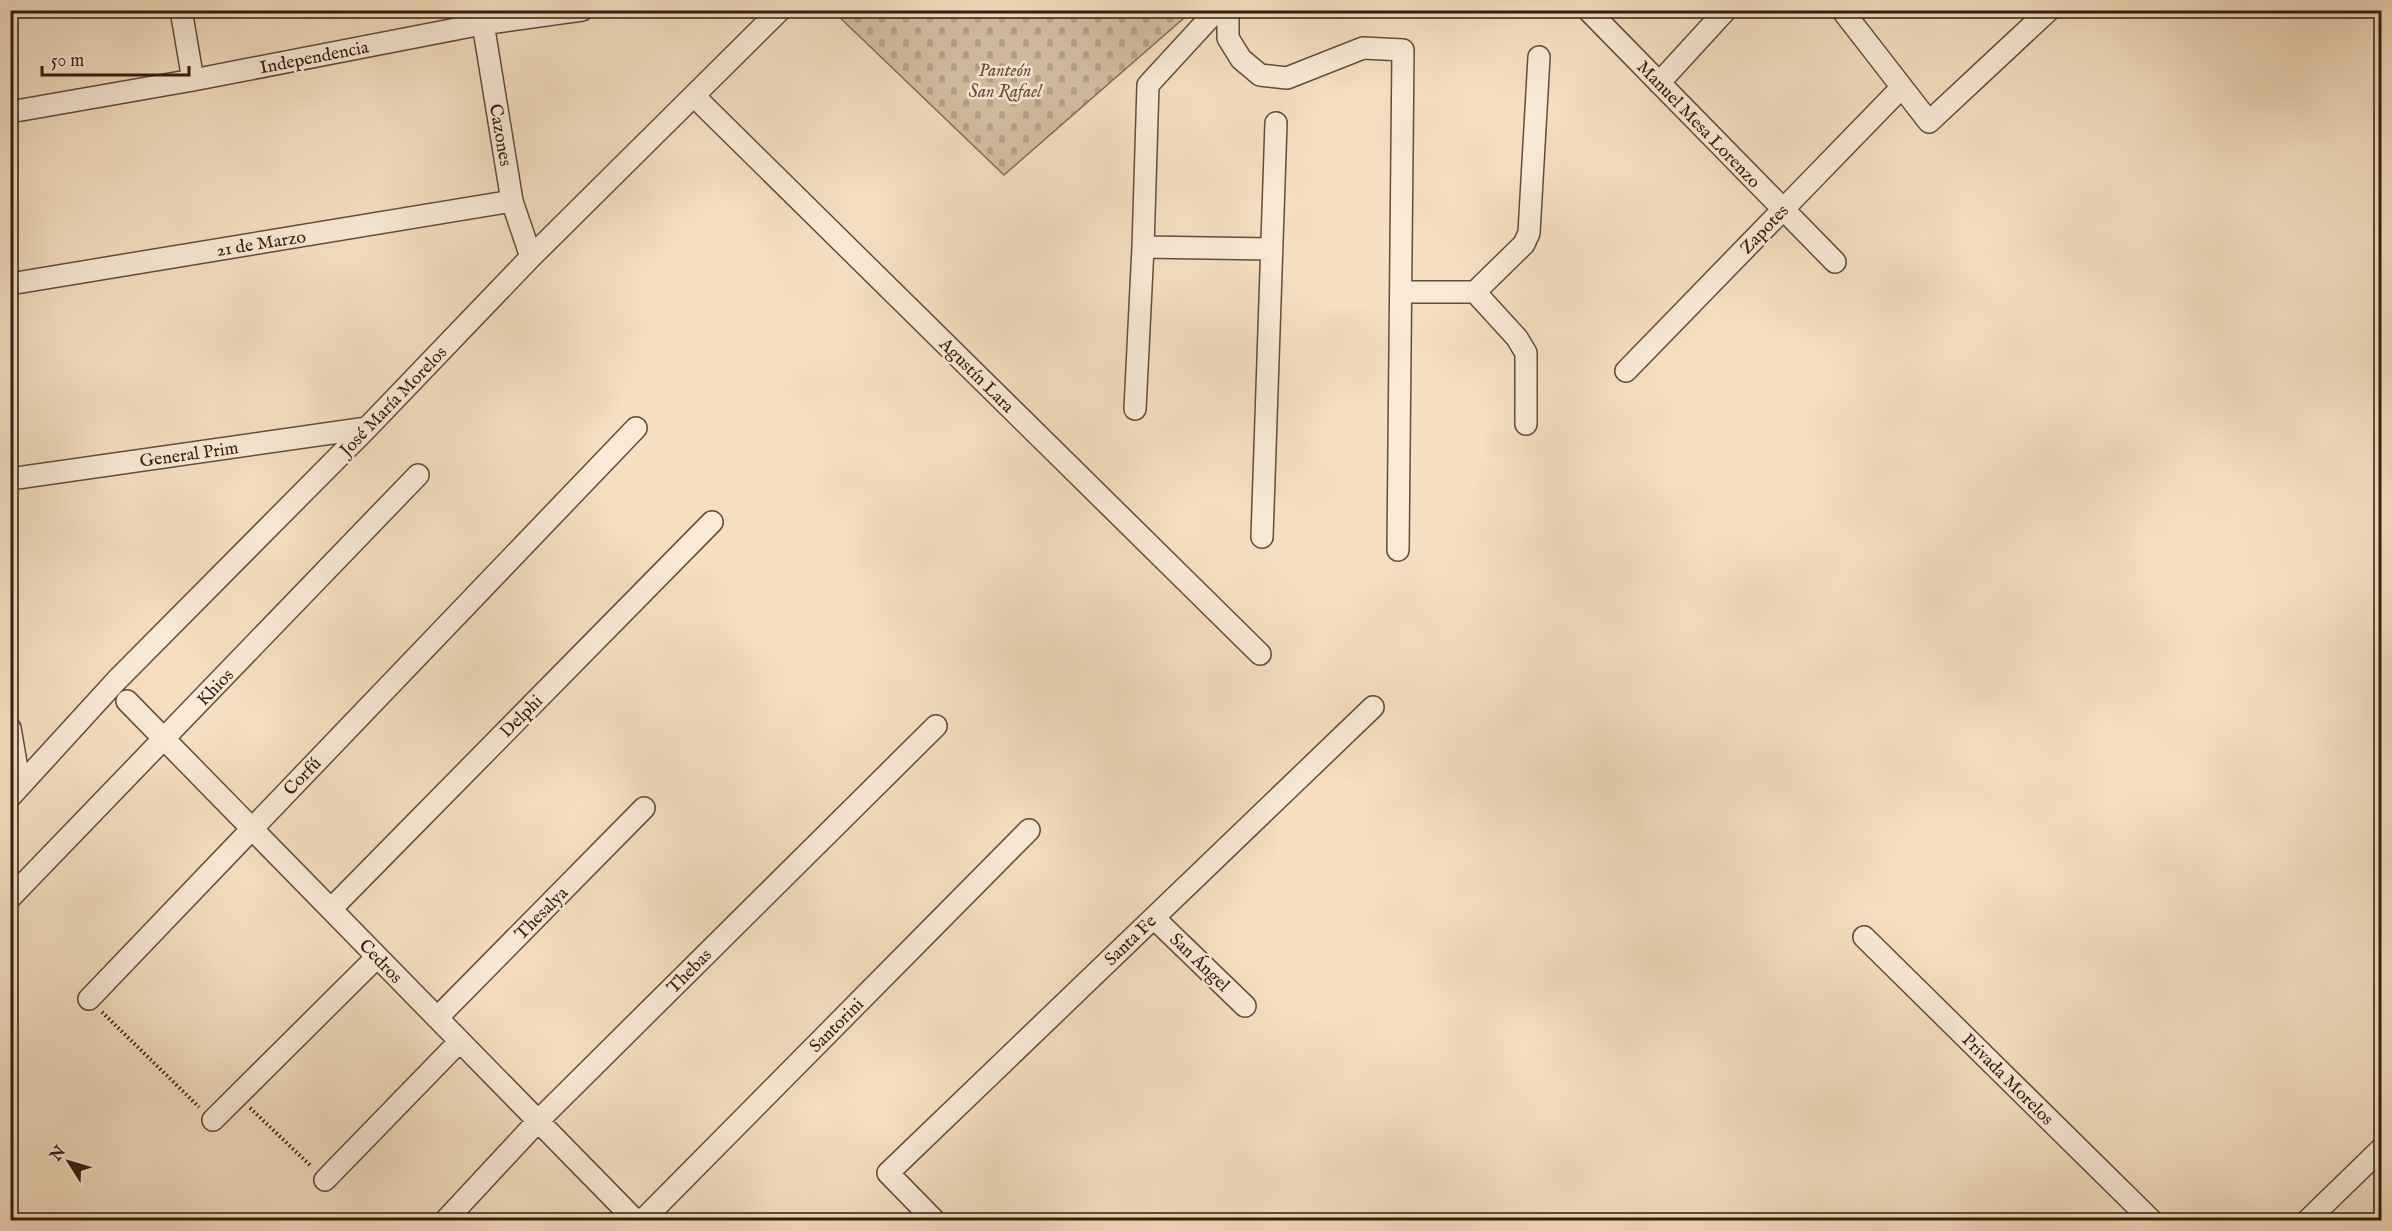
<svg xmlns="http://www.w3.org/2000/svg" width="2392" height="1231" font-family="'IM FELL English',serif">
<defs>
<pattern id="cemetery-stones" width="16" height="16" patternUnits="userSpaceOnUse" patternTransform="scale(1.5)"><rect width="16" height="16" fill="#d4bea2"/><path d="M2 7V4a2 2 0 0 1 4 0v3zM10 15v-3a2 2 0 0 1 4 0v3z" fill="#b6a38a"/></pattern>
</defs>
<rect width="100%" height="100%" fill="#f5dfc0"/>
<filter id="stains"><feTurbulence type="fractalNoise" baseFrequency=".00333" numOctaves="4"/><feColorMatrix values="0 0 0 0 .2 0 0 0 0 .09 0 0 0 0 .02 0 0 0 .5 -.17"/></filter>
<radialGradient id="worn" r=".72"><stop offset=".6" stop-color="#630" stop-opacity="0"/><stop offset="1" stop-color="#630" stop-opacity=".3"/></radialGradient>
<path fill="url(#cemetery-stones)" stroke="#836d58" stroke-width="1.5" d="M833,11H1192L1004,175Z"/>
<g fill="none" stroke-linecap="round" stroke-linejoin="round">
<g stroke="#634d3a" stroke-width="24">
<path id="minor" d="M181,10L193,80
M1228,10V38L1241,59L1260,75L1287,78L1363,48L1403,50L1398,550
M1588,10L1835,262
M1842,10L1929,122L2049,10
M481,11L512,201L531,257
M1659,83L1726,10
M694,96L1260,654
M10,112L193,80L482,24L582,10
M1143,247L1271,249
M10,284L512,201
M1401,292H1475
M1626,371L1902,87
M1135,409L1143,247L1148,85L1217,10
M1526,424V353L1517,338L1475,292L1524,244L1529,233L1539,57
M10,479L367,428
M1262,537L1276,123
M127,701L635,1220
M10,728L20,786
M10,797L116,681L367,428L531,257L780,10
M10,898L418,475
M331,909L712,522
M1154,918L1245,1006
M1864,937L2151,1220
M89,999L636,428
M437,1018L644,808
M213,1120L377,957
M325,1180L460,1041
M446,1220L538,1121L936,726
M643,1220L1029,830
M934,1220L888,1173L1373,707
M2308,1220L2382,1148"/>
</g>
<path stroke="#321c0d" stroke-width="4" stroke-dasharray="1.5 3" stroke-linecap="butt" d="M102,1012L199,1107
M250,1108L312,1167"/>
<use href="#minor" stroke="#f8ead6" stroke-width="21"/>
</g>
<g text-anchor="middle" stroke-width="5" stroke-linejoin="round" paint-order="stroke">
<g font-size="18" fill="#321c0d" stroke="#f8ead6">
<text transform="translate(314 57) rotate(-11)" y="6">Independencia</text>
<text transform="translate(1699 124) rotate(46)" y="6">Manuel Mesa Lorenzo</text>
<text transform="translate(501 135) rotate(80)" y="6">Cazones</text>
<text transform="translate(1764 229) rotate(-46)" y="6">Zapotes</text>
<text transform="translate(261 243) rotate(-9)" y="6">21 de Marzo</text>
<text transform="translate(977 375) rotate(45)" y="6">Agustín Lara</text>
<text transform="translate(393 401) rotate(-46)" y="6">José María Morelos</text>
<text transform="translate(189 454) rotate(-8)" y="6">General Prim</text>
<text transform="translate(215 687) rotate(-46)" y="6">Khios</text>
<text transform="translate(521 716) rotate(-45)" y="6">Delphi</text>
<text transform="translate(302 776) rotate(-46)" y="6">Corfú</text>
<text transform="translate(541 913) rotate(-45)" y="6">Thesalya</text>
<text transform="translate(1130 940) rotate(-44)" y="6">Santa Fe</text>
<text transform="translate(381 961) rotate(46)" y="6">Cedros</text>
<text transform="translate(1200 962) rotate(44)" y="6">San Ángel</text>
<text transform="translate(689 971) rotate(-45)" y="6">Thebas</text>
<text transform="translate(836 1025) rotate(-45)" y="6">Santorini</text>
<text transform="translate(2008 1079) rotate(45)" y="6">Privada Morelos</text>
</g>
<g font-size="18" font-style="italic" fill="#634d3a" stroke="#f8ead6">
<text x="1005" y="76">Panteón<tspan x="1005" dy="21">San Rafael</tspan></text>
</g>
</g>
<rect width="2392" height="1231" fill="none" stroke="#f5dfc0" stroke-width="36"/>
<rect x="12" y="12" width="2368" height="1207" fill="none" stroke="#321c0d" stroke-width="3"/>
<rect x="18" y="18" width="2356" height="1195" fill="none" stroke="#321c0d" stroke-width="1.5"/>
<g transform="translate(69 1162) rotate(307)" stroke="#f8ead6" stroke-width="4.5" paint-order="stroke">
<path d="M0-4.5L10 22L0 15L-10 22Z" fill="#321c0d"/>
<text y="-9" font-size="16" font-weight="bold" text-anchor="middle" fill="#321c0d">N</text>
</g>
<path d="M42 66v9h147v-9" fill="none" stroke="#321c0d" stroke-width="3"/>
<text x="51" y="66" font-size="18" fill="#321c0d" stroke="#f8ead6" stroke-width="4.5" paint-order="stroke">50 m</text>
<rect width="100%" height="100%" filter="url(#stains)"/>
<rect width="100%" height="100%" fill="url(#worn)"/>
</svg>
